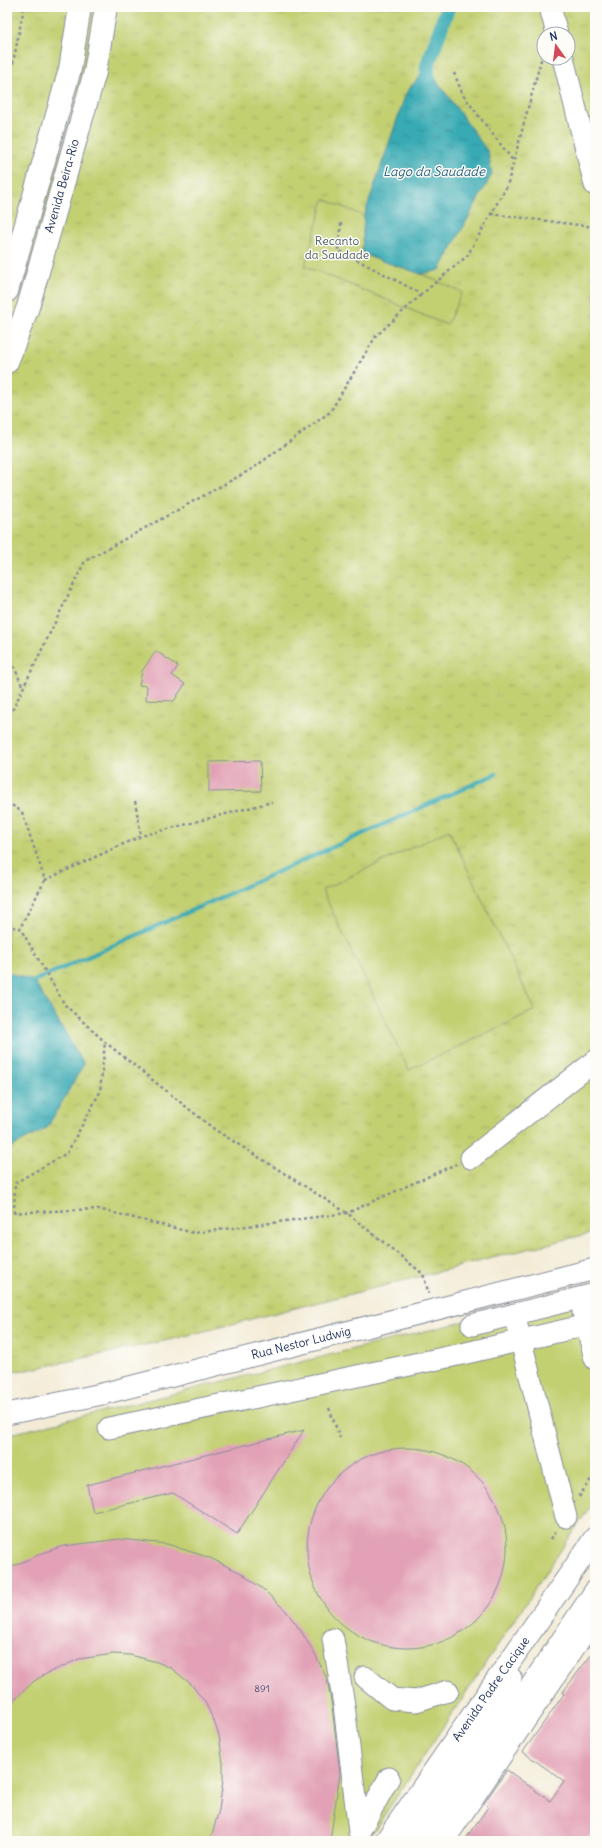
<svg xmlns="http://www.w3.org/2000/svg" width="602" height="1848" font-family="Delius,sans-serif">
<defs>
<pattern id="grass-tufts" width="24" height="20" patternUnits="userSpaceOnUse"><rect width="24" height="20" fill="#c3d072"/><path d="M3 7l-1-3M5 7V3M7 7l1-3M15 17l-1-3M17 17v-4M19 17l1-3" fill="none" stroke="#a7b365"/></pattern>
<pattern id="water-ripples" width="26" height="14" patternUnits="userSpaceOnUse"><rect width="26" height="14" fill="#39aab4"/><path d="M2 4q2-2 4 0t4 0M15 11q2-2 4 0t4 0" fill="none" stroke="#2f8b96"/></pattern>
</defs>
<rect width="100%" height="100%" fill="#fdfcf7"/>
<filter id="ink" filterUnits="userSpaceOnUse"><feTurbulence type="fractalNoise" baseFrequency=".025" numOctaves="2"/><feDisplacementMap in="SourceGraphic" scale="8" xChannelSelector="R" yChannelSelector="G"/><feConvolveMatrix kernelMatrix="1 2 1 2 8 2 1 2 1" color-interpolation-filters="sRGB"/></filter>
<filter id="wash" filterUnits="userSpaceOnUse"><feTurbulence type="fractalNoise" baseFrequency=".012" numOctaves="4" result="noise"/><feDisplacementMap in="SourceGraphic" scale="16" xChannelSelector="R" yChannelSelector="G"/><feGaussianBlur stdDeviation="0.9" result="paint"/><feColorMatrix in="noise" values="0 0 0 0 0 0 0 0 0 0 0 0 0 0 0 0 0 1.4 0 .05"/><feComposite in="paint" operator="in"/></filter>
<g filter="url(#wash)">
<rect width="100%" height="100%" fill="#f3ebd6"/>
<path fill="url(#grass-tufts)" stroke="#6f8068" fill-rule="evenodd" d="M7,7H595V1232L173,1339L27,1370L7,1371ZM544,34H568V58H544Z"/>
<path fill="#c3d072" stroke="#6f8068" d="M324,199L364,216L362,251L370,257L421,274L462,292L447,325L305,266Z
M449,830L535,1010L409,1070L322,890Z
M595,1289V1499L367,1841H7V1435Z"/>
<path fill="url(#water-ripples)" stroke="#2a6c89" d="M427,67L488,152L492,174L440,270L421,274L370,257L362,251L364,216L406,93Z
M7,972L34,981L84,1064L47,1128L7,1150Z"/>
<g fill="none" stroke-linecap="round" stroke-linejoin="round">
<path stroke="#39aab4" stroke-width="4.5" d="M34,981L496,774"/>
<path stroke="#39aab4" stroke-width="15" d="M429,87L427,67L448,7"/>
</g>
<g id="blocks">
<path fill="#e2a1b6" d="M156,651L178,666L172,675L185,684L174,701L146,700L147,686L139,685L142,671Z
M260,761L261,791L209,792V762Z
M304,1430L237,1534L173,1493L93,1512L87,1485Z
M307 1548a100 100 0 1 1 200 0a100 100 0 1 1-200 0Z
M120,1539L167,1544L210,1558L241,1573L264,1590L286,1611L301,1631L316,1656L327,1679L332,1707L340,1773L330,1841H210L219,1810L223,1780V1764L219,1736L214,1721L205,1702L191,1684L171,1668L157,1662L130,1655L114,1654L79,1659L48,1673L34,1681L7,1707V1569L40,1554L63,1546Z
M595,1650V1829L586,1841H464L488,1807L484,1803L507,1770L550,1801L564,1781L523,1752L564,1694L562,1693Z"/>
</g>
</g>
<g filter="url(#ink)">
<use href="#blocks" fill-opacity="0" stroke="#878d9a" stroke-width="1"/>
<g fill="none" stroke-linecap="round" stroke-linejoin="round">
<g stroke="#878d9a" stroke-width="23">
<path id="minor" d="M550,7L557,34
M563,58L595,185
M471,1158L595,1061
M583,1312L595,1359
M514,1314L566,1517
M472,1325L595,1294
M7,1414L102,1394L595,1269
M109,1428L462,1354L595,1323
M333,1639L344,1705L359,1832
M365,1677L392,1699L416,1701L448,1691
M359,1832L389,1778
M401,1841L511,1678
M426,1841L595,1591"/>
</g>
<g stroke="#878d9a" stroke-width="24">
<path id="major" d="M7,291L70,69L80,7
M7,362L28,307L95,72L106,7
M386,1841L595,1538
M443,1841L595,1616"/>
</g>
<path stroke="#878d9a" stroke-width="2.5" stroke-dasharray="3 3" stroke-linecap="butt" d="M454,73L463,95L514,162
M7,87L13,63L24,7
M491,214L595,227
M341,223L338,250L422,294L467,256L507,186L544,49
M7,649L23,688
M7,721L85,561L252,469L330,412L376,336L422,294
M135,801L141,836
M7,802L22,812L45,880L20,928
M45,880L141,836L272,802
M7,926L20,928L65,1005L105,1042L214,1129L347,1213L423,1274L429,1294
M7,1213L98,1209L194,1233L347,1213L456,1164
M14,1213L15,1183L67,1153L100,1092L105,1042
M329,1408L340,1438
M579,1497L595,1473
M551,1539L556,1531"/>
<use href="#minor" stroke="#fff" stroke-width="21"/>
<use href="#major" stroke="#fff" stroke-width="22"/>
</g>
</g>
<g text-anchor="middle" stroke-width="3" stroke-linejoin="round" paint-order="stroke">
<g font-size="10" fill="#4d4c74">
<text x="262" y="1692">891</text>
</g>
<g font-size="12" fill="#1b2f5e" stroke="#fdfcf7">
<text transform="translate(62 186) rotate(-74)" y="4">Avenida Beira-Rio</text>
<text transform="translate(301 1343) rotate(-14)" y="4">Rua Nestor Ludwig</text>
<text transform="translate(491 1689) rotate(-55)" y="4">Avenida Padre Cacique</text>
</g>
<g font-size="12" fill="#4d5f64" stroke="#fdfcf7">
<text x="337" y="245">Recanto<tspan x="337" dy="14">da Saudade</tspan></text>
</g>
<g font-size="13" font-style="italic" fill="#276080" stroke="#fdfcf7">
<text x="434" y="176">Lago da Saudade</text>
</g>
</g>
<rect width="602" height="1848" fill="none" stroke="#fdfcf7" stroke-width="24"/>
<g transform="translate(556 46) rotate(346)"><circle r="19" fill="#fdfcf7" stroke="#a3aaba"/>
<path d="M0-3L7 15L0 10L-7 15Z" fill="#d1495b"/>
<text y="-6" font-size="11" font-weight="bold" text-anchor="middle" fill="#1b2f5e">N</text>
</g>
</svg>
